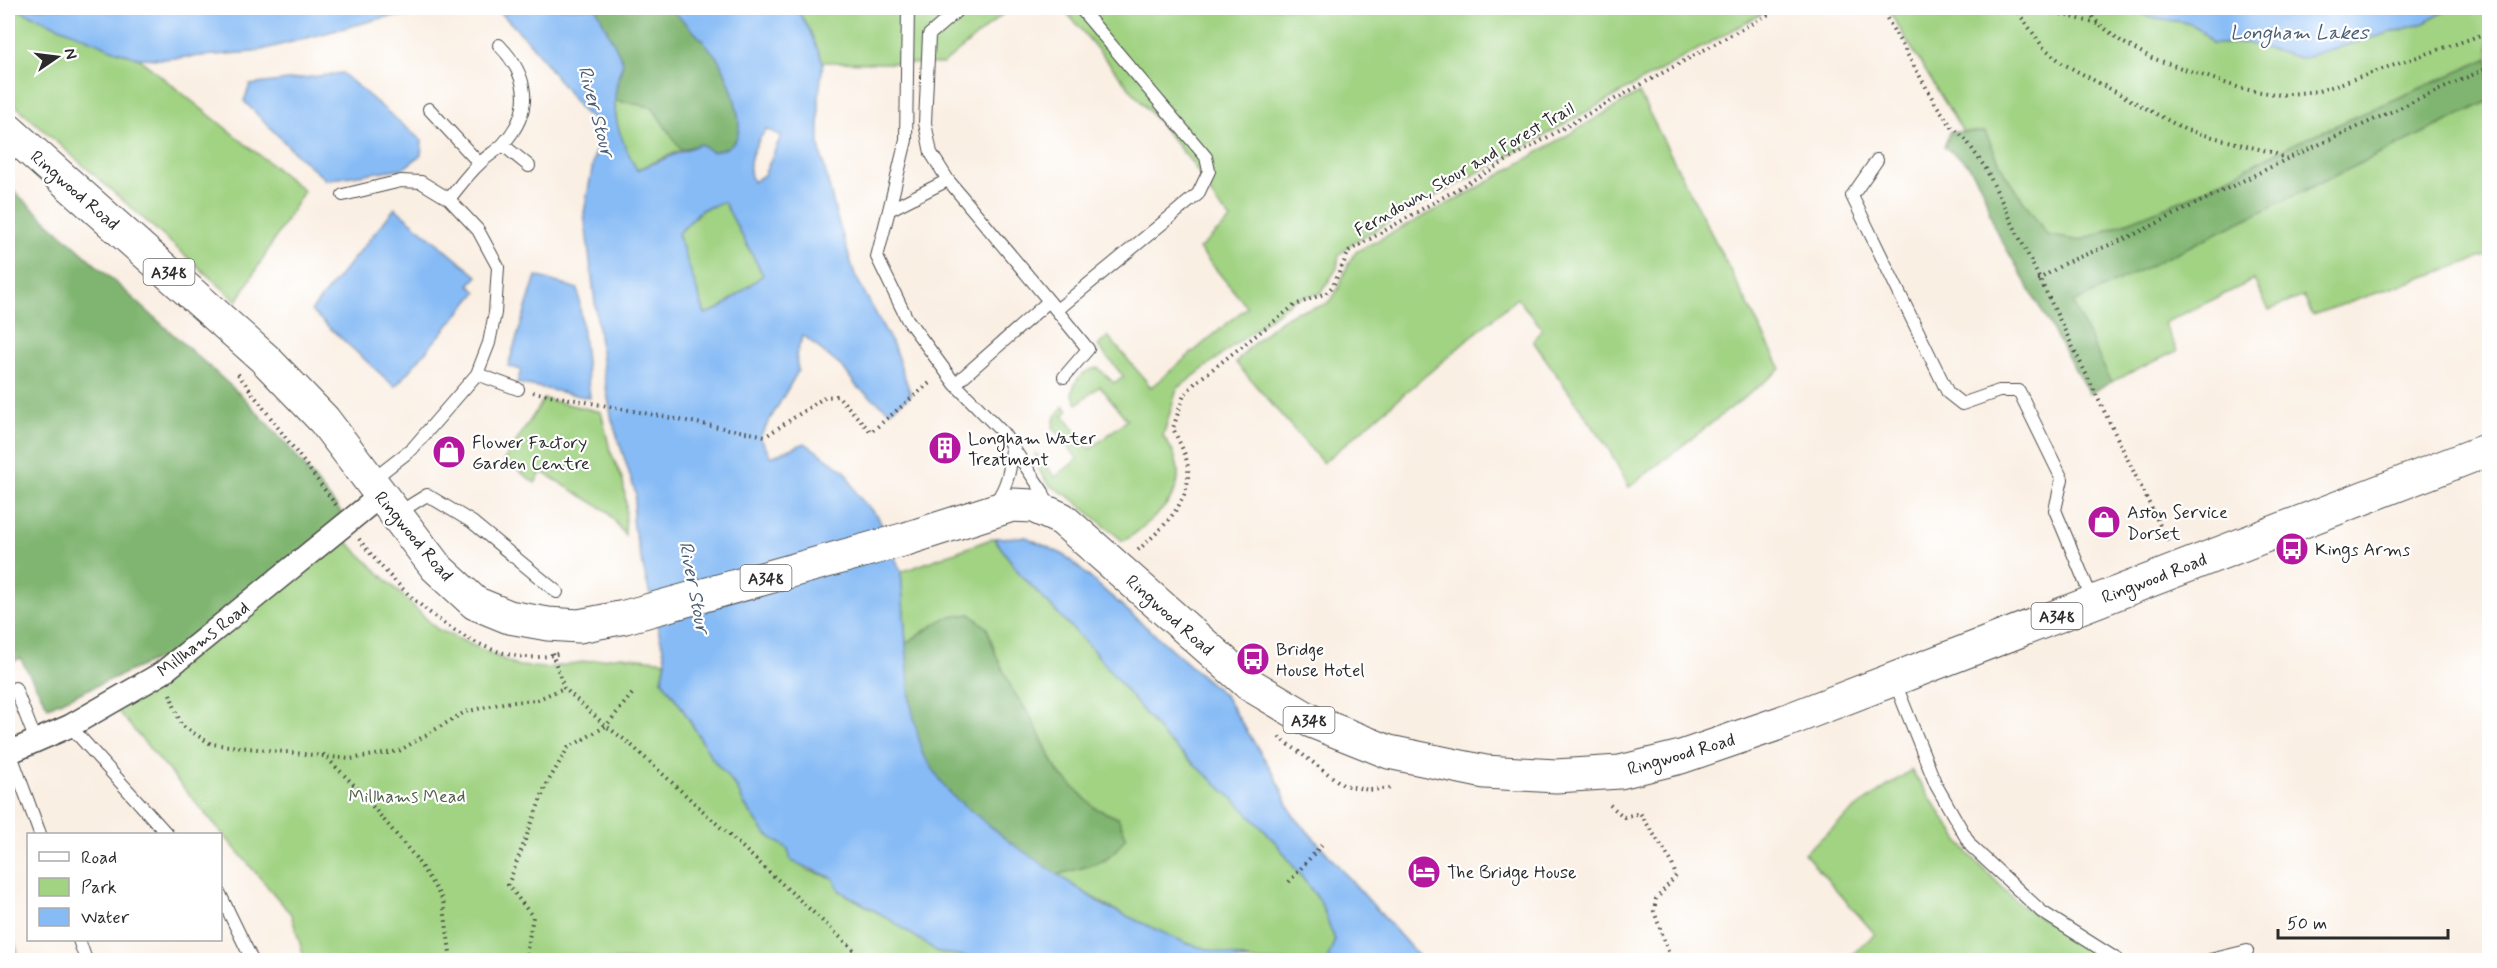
<svg xmlns="http://www.w3.org/2000/svg" width="2497" height="968" font-family="Mynerve,sans-serif">
<rect width="100%" height="100%" fill="#fff"/>
<filter id="ink" filterUnits="userSpaceOnUse"><feTurbulence type="fractalNoise" baseFrequency=".0167" numOctaves="2"/><feDisplacementMap in="SourceGraphic" scale="12" xChannelSelector="R" yChannelSelector="G"/><feConvolveMatrix kernelMatrix="1 2 1 2 8 2 1 2 1" color-interpolation-filters="sRGB"/></filter>
<filter id="wash" filterUnits="userSpaceOnUse"><feTurbulence type="fractalNoise" baseFrequency=".008" numOctaves="4" result="noise"/><feDisplacementMap in="SourceGraphic" scale="24" xChannelSelector="R" yChannelSelector="G"/><feGaussianBlur stdDeviation="1.35" result="paint"/><feColorMatrix in="noise" values="0 0 0 0 0 0 0 0 0 0 0 0 0 0 0 0 0 1.4 0 .05"/><feComposite in="paint" operator="in"/></filter>
<g filter="url(#wash)">
<rect width="100%" height="100%" fill="#faefe3"/>
<path fill="#a1d383" stroke="#667f57" stroke-width="1.5" d="M8,8H18L138,58L304,191L237,301L8,99Z
M796,8H1010L943,64L823,62L809,29Z
M1063,8H1772L1352,243L1339,255L1337,268L1321,293L1295,299L1177,389L1163,436C1188,470 1181,495 1150,521C1141,529 1133,536 1123,541L1070,497L1048,484L1035,463L1036,453L1055,477L1078,459L1053,427L1055,416L1064,406L1068,411L1063,415L1090,449L1127,420L1100,386L1077,404L1072,393C1075,379 1083,370 1098,368L1114,383L1124,377L1098,346L1108,336L1151,387L1247,307L1199,249L1231,219L1217,204L1193,164Z
M1887,8H2134C2152,27 2180,14 2199,29C2204,33 2208,39 2212,44L2246,43L2301,58L2424,23L2451,8H2489V58L2287,147L2191,197L2080,241L2047,235L2005,174L1985,132H1963Z
M1639,93L1781,369L1629,487L1608,448L1533,341L1542,328L1517,298L1323,463L1236,363C1247,348 1279,318 1296,312C1305,309 1320,308 1327,303C1344,290 1342,266 1357,251L1476,189Z
M613,100L652,107L681,150L637,170L620,140Z
M2489,101V255L2312,315L2304,296L2269,310L2254,280L2164,323L2177,351L2111,382L2072,303Z
M724,202L763,275L719,309L705,314L678,234L702,210Z
M544,399L601,412L610,450L623,481L626,504L625,535L607,511L542,472L535,483L504,460Z
M994,538L1020,574L1093,650L1165,738L1239,804L1276,843L1320,901L1335,940L1327,960C1302,960 1273,964 1248,960C1179,947 1115,913 1056,875L1106,860L1126,836L1118,818L1095,808L1058,772L1030,716L1013,691L996,655L987,628L970,614L945,618L906,643L901,572Z
M344,539L437,629L518,666L546,668L621,656L666,661L662,680L682,708L712,758L737,788L744,804L765,833L788,849L807,870L833,878L840,891L886,917L938,952L987,960H305L291,914L115,708Z
M1911,770L1967,852L2019,904L2104,960H1846L1875,934L1804,853L1856,808Z
M8,922L20,960H8Z"/>
<path fill="#80b571" stroke="#56704e" stroke-width="1.5" d="M596,8H670C686,23 705,41 718,59C728,75 746,123 736,139C731,148 721,150 712,152L700,144L681,150L652,107L613,100L623,62Z
M2489,58V101L2073,303L2111,382L2089,394L1994,227L1983,189L1967,163L1944,147L1950,132H1985L2005,174L2047,235L2080,241L2191,197L2287,147Z
M8,186L243,397L293,452L344,516L189,645L48,707L20,658L8,665Z
M970,614L987,628L996,655L1013,691L1030,716L1058,772L1095,808L1118,818L1126,836C1112,864 1084,867 1056,875C1015,846 940,800 922,752C909,718 909,679 906,643L945,618Z"/>
<path fill="#87bbf5" stroke="#597390" stroke-width="1.5" fill-rule="evenodd" d="M14,8H596L623,62C607,105 616,132 637,170L700,144L712,152C721,150 731,148 736,139C746,123 728,75 718,59C705,41 686,23 670,8H796L809,29L823,62L819,95V146L837,218L855,275L894,347L911,395L890,411L857,387L844,369L803,335L796,355L798,371L760,437L771,457L805,443L845,471L858,496L878,517L901,572L910,701L922,753L950,794L1011,843L1103,905L1188,944L1250,960H987L938,952L886,917L840,891L833,878L791,861L788,849L765,833L744,804L737,788L712,758L682,708L662,680L666,661L632,521L636,494L612,420L604,376L584,213L600,126L582,111L531,44L499,11L386,17L254,52L163,59L138,58L114,50ZM766,129L781,136L764,175L753,182C744,162 755,146 766,129ZM724,202L763,275L719,309L705,314L678,234L701,210Z
M2134,8H2451L2424,23L2301,58L2246,43L2212,44C2208,39 2204,33 2199,29C2180,14 2152,27 2134,8Z
M342,73L422,141L421,155L404,168L326,180L298,156L244,101L250,85Z
M395,208L477,276L469,285L477,292L395,387L311,311Z
M536,276L578,289L590,398L517,383L521,370L508,366Z
M1026,537L1064,555L1225,696L1274,774L1293,815L1422,960H1327L1335,940L1320,901L1276,843L1239,804L1165,738L1093,650L1020,574L994,538Z"/>
</g>
<g filter="url(#ink)">
<g fill="none" stroke-linecap="round" stroke-linejoin="round">
<g stroke="#4a4847" stroke-width="14">
<path id="lane" d="M960,8L929,35L925,123L931,153L948,180L889,210L877,257L907,319L955,384L1003,433L1043,492L1048,508
M429,109L479,163
M503,145L529,166
M1877,160L1852,196L1948,393L1962,404L1999,391H2019L2062,479L2055,510L2093,601
M948,180L1049,301
M343,195L401,181L421,182L449,199
M889,210L906,140L908,8
M1057,310L1198,194L1209,171L1206,157L1080,8
M477,374L518,389
M955,384L1049,301L1088,349L1064,377
M371,481L412,449L477,374L489,343L495,313L498,267L478,230L449,199C459,187 468,174 479,164C487,156 497,151 504,143C534,109 529,76 499,45
M995,503C1008,485 1011,468 1012,446
M398,513L427,495L472,522L557,592
M1894,680L1936,785L1971,846L2042,912L2118,960
M15,688L36,741
M70,726L167,834
M10,752L40,834
M220,894L252,960
M79,940L86,960
M2210,960L2247,951"/>
</g>
<g stroke="#4a4847" stroke-width="25">
<path id="street" d="M8,753L70,726L162,673L380,496"/>
</g>
<g stroke="#4a4847" stroke-width="35">
<path id="highway" d="M8,130L265,359L324,420L436,567L475,603L509,617L548,624L579,626L625,617L906,539L1012,505L1033,506L1062,519L1249,684L1311,721L1389,752L1485,772L1556,776L1620,772L1681,757L1783,722L2490,449"/>
</g>
<path stroke="#4a4847" stroke-width="4" stroke-dasharray="1.5 4.5" stroke-linecap="butt" d="M1881,8L1935,103L1952,127L1966,140L1986,169L2169,544
M2015,8L2043,47L2062,63L2186,130L2274,153L2286,159
M2038,8L2098,24
M2084,8L2099,24L2122,42L2152,58L2243,89L2280,95L2319,91L2490,32
M2038,280L2065,263L2129,237L2287,159L2490,67
M238,374L336,505
M533,392L766,436L825,397L838,396L871,432L932,381
M359,539C399,593 486,677 560,653
M1138,550C1164,527 1197,497 1186,458C1183,448 1177,438 1173,428L1184,395L1196,382L1295,305L1326,293L1333,286L1349,251L1595,110L1780,8
M552,653L564,688L606,726L629,743L865,960
M170,694L181,725L211,744L350,759L399,751L465,712L503,703L536,700L564,688
M1279,737L1343,785L1369,790L1394,788
M323,754L358,789L415,857L443,900L451,960
M1610,805L1624,817L1640,813L1671,861L1676,876L1656,899L1654,911L1671,960
M1289,882L1324,842
M525,960L533,917L508,885L546,785L568,748L606,726L632,694"/>
<use href="#lane" stroke="#fff" stroke-width="12"/>
<use href="#street" stroke="#fff" stroke-width="22"/>
<use href="#highway" stroke="#fff" stroke-width="33"/>
</g>
</g>
<defs>
<g id="building-disc" transform="scale(1.725)"><circle r="9.5" fill="#b5179e" stroke="#fff"/><path d="M-4-6H4V6H1V3H-1V6H-4ZM-2.5-4.3h1.7v1.8h-1.7ZM.8-4.3h1.7v1.8H.8ZM-2.5-1h1.7V.8h-1.7ZM.8-1h1.7V.8H.8Z" fill="#fff"/></g>
<g id="shop-disc" transform="scale(1.725)"><circle r="9.5" fill="#b5179e" stroke="#fff"/><path d="M-5-2.5h2.3a2.7 3.5 0 0 1 5.4 0H5L5.5 6h-11ZM-1.5-2.5h3a1.5 2.3 0 0 0-3 0Z" fill="#fff"/></g>
<g id="bus-disc" transform="scale(1.725)"><circle r="9.5" fill="#b5179e" stroke="#fff"/><path d="M-5-6H5V4H4V6H2V4H-2V6H-4V4H-5ZM-3.5-4V0h7V-4ZM-3.5 1.2v1.5H-2V1.2ZM2 1.2v1.5H3.5V1.2Z" fill="#fff"/></g>
<g id="hotel-disc" transform="scale(1.725)"><circle r="9.5" fill="#b5179e" stroke="#fff"/><path d="M-6-4.5h1.5V1H6V5H4.5V3h-9V5H-6ZM-4 0a1.8 1.8 0 1 1 3.6 0ZM.5 0V-2.5h3Q6-2.5 6 0Z" fill="#fff"/></g>
</defs>
<g fill-rule="evenodd">
<use href="#building-disc" x="945" y="448"/>
<use href="#shop-disc" x="449" y="452"/>
<use href="#shop-disc" x="2104" y="522"/>
<use href="#bus-disc" x="2292" y="549"/>
<use href="#bus-disc" x="1253" y="659"/>
<use href="#hotel-disc" x="1424" y="872"/>
</g>
<g text-anchor="middle" stroke-width="4.5" stroke-linejoin="round" paint-order="stroke">
<g fill="#fff" stroke="#6b6b6b" stroke-width="1.5">
<rect x="143.5" y="259" width="51" height="26" rx="4.5"/>
<rect x="740.5" y="565" width="51" height="26" rx="4.5"/>
<rect x="2031.5" y="603" width="51" height="26" rx="4.5"/>
<rect x="1283.5" y="707" width="51" height="26" rx="4.5"/>
</g>
<g font-size="16" font-weight="bold" fill="#2b2b2b">
<text x="169" y="278">A348</text>
<text x="766" y="584">A348</text>
<text x="2057" y="622">A348</text>
<text x="1309" y="726">A348</text>
</g>
<g font-size="18" fill="#2b2b2b" stroke="#fff">
<text transform="translate(1464 169) rotate(-30)" y="6">Ferndown, Stour and Forest Trail</text>
<text transform="translate(75 190) rotate(41)" y="6">Ringwood Road</text>
<text transform="translate(414 536) rotate(50)" y="6">Ringwood Road</text>
<text transform="translate(2154 578) rotate(-21)" y="6">Ringwood Road</text>
<text transform="translate(1170 615) rotate(42)" y="6">Ringwood Road</text>
<text transform="translate(203 639) rotate(-38)" y="6">Millhams Road</text>
<text transform="translate(1681 754) rotate(-16)" y="6">Ringwood Road</text>
</g>
<g font-size="18" fill="#2b2b2b" stroke="#fff" text-anchor="start">
<text x="968" y="444">Longham Water<tspan x="968" dy="21">Treatment</tspan></text>
<text x="472" y="448">Flower Factory<tspan x="472" dy="21">Garden Centre</tspan></text>
<text x="2127" y="518">Aston Service<tspan x="2127" dy="21">Dorset</tspan></text>
<text x="2315" y="555">Kings Arms</text>
<text x="1276" y="655">Bridge<tspan x="1276" dy="21">House Hotel</tspan></text>
<text x="1447" y="878">The Bridge House</text>
</g>
<g font-size="18" fill="#4e5d45" stroke="#fff">
<text x="407" y="802">Millhams Mead</text>
</g>
<g font-size="20" font-style="italic" fill="#4b5d72" stroke="#fff">
<text x="2299" y="39">Longham Lakes</text>
<text transform="translate(597 111) rotate(75)" y="7">River Stour</text>
<text transform="translate(695 587) rotate(79)" y="7">River Stour</text>
</g>
</g>
<rect width="2497" height="968" fill="none" stroke="#fff" stroke-width="30"/>
<rect x="27" y="833" width="195" height="108" fill="#ffffff" stroke="#aaaaaa" stroke-width="1.5"/>
<rect x="39" y="852" width="30" height="9" fill="#ffffff" stroke="#aaaaaa" stroke-width="1.5"/>
<text x="81" y="863" font-size="18" fill="#2b2b2b">Road</text>
<rect x="39" y="878" width="30" height="18" fill="#a1d383" stroke="#aaaaaa" stroke-width="1.5"/>
<text x="81" y="893" font-size="18" fill="#2b2b2b">Park</text>
<rect x="39" y="908" width="30" height="18" fill="#87bbf5" stroke="#aaaaaa" stroke-width="1.5"/>
<text x="81" y="923" font-size="18" fill="#2b2b2b">Water</text>
<g transform="translate(57 57) rotate(76)" stroke="#ffffff" stroke-width="4.5" paint-order="stroke">
<path d="M0-4.5L10 22L0 15L-10 22Z" fill="#2b2b2b"/>
<text y="-9" font-size="16" font-weight="bold" text-anchor="middle" fill="#2b2b2b">N</text>
</g>
<path d="M2278 929v9h170v-9" fill="none" stroke="#2b2b2b" stroke-width="3"/>
<text x="2287" y="929" font-size="18" fill="#2b2b2b" stroke="#ffffff" stroke-width="4.5" paint-order="stroke">50 m</text>
</svg>
